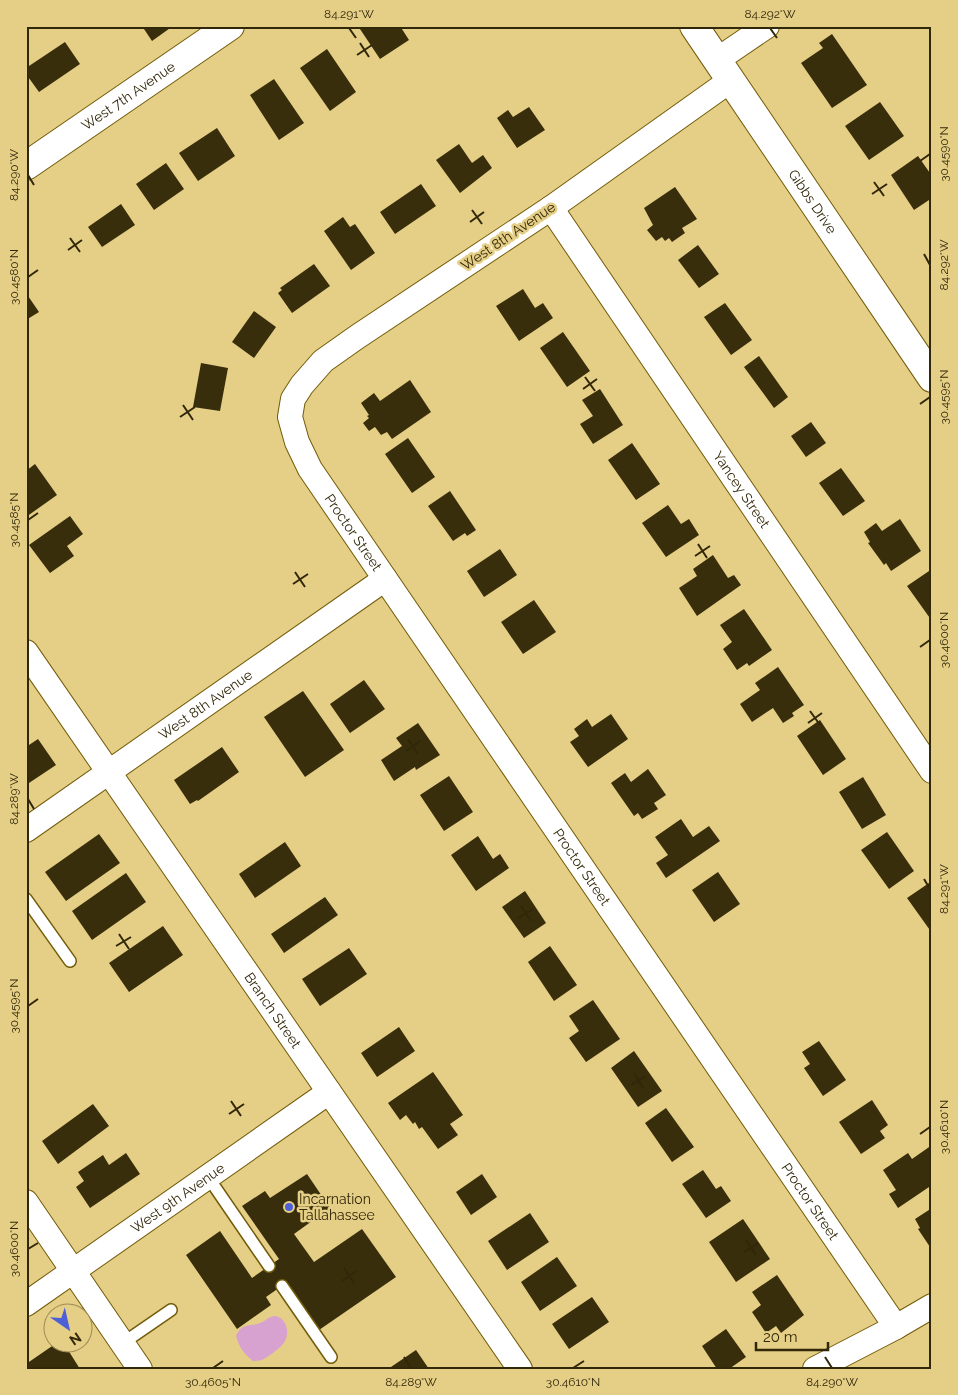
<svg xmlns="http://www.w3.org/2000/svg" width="958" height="1395" font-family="Raleway,sans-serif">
<rect width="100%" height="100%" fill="#e5ce86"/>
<path fill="#d8a2d0" d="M274,1316C287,1316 291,1335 283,1344C280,1348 266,1359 261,1360C258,1361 256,1361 253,1361C244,1354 239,1347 236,1336C242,1322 250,1327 260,1323C266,1321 266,1318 274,1316Z"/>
<path fill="#382e0b" d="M142,26H173L152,41Z
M358,26H400L409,40L380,59Z
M832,34L867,85L832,108L801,63L823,48L819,43Z
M65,42L80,64L39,92L26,74V68Z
M327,49L356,92L330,111L300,68Z
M274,79L304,123L279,140L250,95Z
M880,102L904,136L869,160L845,126Z
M529,107L545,130L517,148L497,118L508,110L513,117Z
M217,128L235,156L198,181L179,153Z
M459,144L472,163L483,155L492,168L460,193L436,160Z
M918,156L932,176V198L914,210L891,175Z
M166,163L184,189L154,210L136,184Z
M421,184L436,206L395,234L380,212Z
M675,187L697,219L682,228L685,233L672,242L669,238L665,241L662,237L656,241L647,230L653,225L644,208Z
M121,204L135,225L102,247L88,227Z
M343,217L350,227L355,224L375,253L351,270L324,231Z
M698,245L719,274L699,288L678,260Z
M314,264L330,286L292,313L278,293L282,290L280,288Z
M523,289L535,308L543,303L553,318L519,341L496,306Z
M26,293L39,312L26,320Z
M725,303L752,340L731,355L704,317Z
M254,311L276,327L254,358L232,342Z
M563,332L590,371L567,387L540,348Z
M759,356L788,397L774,408L744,367Z
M201,363L228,368L220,411L193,407Z
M410,380L431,412L392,439L387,432L381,435L375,427L369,431L363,423L369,418L367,416L369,415L361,403L374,393L380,401Z
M600,389L623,425L593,444L580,424L593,416L582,400Z
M811,422L826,443L806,457L791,436Z
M408,438L435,477L412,493L385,454Z
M632,443L660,484L636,500L608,460Z
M35,464L57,495L26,517V471Z
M841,468L865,501L843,516L819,483Z
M450,491L476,530L467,536L465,533L453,541L428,506Z
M668,505L681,524L689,519L699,535L666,557L642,523Z
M70,516L83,534L67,546L74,556L50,573L29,545Z
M900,519L921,551L891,571L886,563L884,565L868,543L870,542L864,532L876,523L882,531Z
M500,549L517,575L484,597L467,571Z
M713,555L728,578L734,575L741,585L697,616L679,588L697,576L693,569Z
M932,569V621L907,586Z
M534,600L556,632L523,654L501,622Z
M744,609L772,650L749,666L747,663L737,670L723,649L732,642L720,625Z
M778,667L804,705L792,713L794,716L783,723L773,708L752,722L740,704L760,690L755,683Z
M364,680L385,709L350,733L330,704Z
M303,691L344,750L305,777L264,717Z
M611,714L628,739L588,767L570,742L579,736L574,729L587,719L592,727Z
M820,720L846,759L823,775L797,736Z
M418,723L440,755L416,770L415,767L394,781L381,760L402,746L396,738Z
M38,739L56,765L26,785V747Z
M222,747L239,772L198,801L197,800L190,804L174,780Z
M648,769L666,795L654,803L658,809L642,819L638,813L634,816L611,783L625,773L631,782Z
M449,776L473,812L444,831L420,795Z
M863,777L886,815L862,829L839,792Z
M681,819L693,837L709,826L720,841L666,878L656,863L668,855L655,837Z
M887,832L914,871L889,889L861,850Z
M99,834L120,863L66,901L45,872Z
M478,836L493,859L500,854L509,868L476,891L451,855Z
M285,842L301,866L255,898L239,874Z
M718,872L740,904L714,922L692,890Z
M126,873L146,902L92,940L72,911Z
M932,881V933L907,898Z
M525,891L546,923L524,938L502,907Z
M325,897L338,915L284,953L271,934Z
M163,926L183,955L129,992L109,963Z
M550,946L577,985L554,1001L528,962Z
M349,948L367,974L320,1006L302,979Z
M593,1000L620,1039L586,1062L569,1038L579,1031L569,1016Z
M399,1027L415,1051L377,1077L361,1053Z
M819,1041L846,1080L823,1096L804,1068L810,1064L802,1052Z
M634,1051L662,1091L638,1107L611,1068Z
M433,1072L463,1115L450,1124L458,1135L438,1149L422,1127L419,1129L415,1122L413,1124L406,1115L400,1120L388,1103Z
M872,1100L888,1125L880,1131L885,1138L861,1154L839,1122Z
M93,1104L109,1126L58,1164L42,1141Z
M666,1108L694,1147L672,1162L645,1123Z
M932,1145V1185L898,1208L889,1194L896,1190L883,1170L908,1153L912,1159Z
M126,1153L140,1174L90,1208L76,1187L84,1181L78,1172L103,1155L109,1165Z
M703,1170L716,1189L721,1186L731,1201L706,1218L682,1184Z
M307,1174L330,1208L294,1234L314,1262L362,1229L396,1277L319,1330L286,1283L266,1297L271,1305L237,1329L186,1255L220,1231L252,1278L279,1259L242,1206L265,1191L270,1198Z
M482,1174L497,1197L471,1215L456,1192Z
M932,1208V1250L918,1229L920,1228L915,1219Z
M530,1213L549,1242L507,1270L488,1241Z
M743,1219L770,1259L736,1282L709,1242Z
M557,1257L577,1286L540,1311L521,1282Z
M777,1275L804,1315L781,1333L776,1326L766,1333L752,1312L761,1305L752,1292Z
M592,1297L609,1322L569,1349L552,1324Z
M726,1329L746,1357L729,1369H717L702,1346Z
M58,1342H63L80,1369H26V1364Z
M416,1350L429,1369H388Z"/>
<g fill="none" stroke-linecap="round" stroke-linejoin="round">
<g stroke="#725c09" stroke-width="14">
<path id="lane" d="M26,899L70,961
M208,1177L269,1266
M282,1286L331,1357
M123,1343L171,1310"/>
</g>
<g stroke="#725c09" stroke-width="26">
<g id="street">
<path d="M717,60L767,26"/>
<path id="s1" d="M731,80L551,208L357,337L323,361L302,385L293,399L290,417L297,442L310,469L896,1327"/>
<path id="s2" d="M551,208L932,771"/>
<path id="s3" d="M26,652L520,1369"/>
<path id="s4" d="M26,830L385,579"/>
<path d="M26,1202L140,1369"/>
<path id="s5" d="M26,1304L329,1092"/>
<path d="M815,1369L896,1327L932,1306"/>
</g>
</g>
<g stroke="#725c09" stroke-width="30">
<g id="secondary">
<path id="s6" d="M694,26L932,378"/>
<path id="s7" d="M26,166L230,26"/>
</g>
</g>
<use href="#lane" stroke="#fff" stroke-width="11"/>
<use href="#street" stroke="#fff" stroke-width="24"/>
<use href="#secondary" stroke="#fff" stroke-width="28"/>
</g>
<path fill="none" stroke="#312709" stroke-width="2" d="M349,28L356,38M770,28L777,38M360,43L369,57M357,55L372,45M920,161L930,154M28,175L34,185M874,182L884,196M872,194L887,184M472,210L482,224M470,222L484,212M70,238L80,252M68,250L82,240M924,254L930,265M28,277L38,270M585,377L595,391M583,389L597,379M920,404L930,397M183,405L193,420M180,417L195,407M28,520L38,513M698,544L707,558M695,556L710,546M295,572L305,587M293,584L308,574M920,647L930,640M810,711L820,725M808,723L822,713M408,739L418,754M406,751L420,741M28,799L34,809M924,879L930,889M521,906L531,921M518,918L533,909M119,934L129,949M116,946L131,937M28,1006L38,999M634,1073L643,1088M631,1085L646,1076M231,1101L241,1116M229,1114L244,1104M920,1134L930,1127M746,1240L756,1255M28,1249L38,1243M744,1252L758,1243M344,1268L354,1283M342,1281L356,1271M404,1357L411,1368M825,1357L832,1368M213,1368L223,1361M573,1368L584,1361"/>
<circle fill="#4d60d5" stroke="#e5ce86" stroke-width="2" cx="289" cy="1207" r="5"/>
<g text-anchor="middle" stroke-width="5" stroke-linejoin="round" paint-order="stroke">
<g font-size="14" fill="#312709" stroke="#e5ce86">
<text dy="5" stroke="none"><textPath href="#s7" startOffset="124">West 7th Avenue</textPath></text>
<text dy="5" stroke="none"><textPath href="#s6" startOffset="212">Gibbs Drive</textPath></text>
<text transform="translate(508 236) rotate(-34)" y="5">West 8th Avenue</text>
<text dy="5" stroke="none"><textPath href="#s2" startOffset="340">Yancey Street</textPath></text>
<text dy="5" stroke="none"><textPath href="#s1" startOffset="695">Proctor Street</textPath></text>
<text dy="5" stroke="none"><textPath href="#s4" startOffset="219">West 8th Avenue</textPath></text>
<text dy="5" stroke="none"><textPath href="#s1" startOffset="1100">Proctor Street</textPath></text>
<text dy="5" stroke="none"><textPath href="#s3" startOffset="435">Branch Street</textPath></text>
<text dy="5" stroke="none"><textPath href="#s5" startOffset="185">West 9th Avenue</textPath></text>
<text dy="5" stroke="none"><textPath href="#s1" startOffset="1505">Proctor Street</textPath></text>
</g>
<g font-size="14" fill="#312709" stroke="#e5ce86" text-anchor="start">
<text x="299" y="1204">Incarnation<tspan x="299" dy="16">Tallahassee</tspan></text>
</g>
</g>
<rect width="958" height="1395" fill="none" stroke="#e5ce86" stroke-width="55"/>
<g transform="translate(68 1328) rotate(146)"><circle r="24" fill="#e5ce86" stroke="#9d8b54"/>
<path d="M0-4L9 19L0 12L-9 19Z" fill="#4d60d5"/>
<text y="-8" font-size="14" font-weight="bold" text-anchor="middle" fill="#312709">N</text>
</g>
<path d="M756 1342v8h72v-8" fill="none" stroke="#312709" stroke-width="2.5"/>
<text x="763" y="1342" font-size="15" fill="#312709" stroke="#e5ce86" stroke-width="4" paint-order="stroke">20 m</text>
<rect x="28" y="28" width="902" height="1340" fill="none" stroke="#312709" stroke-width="2"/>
<g font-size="12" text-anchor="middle" fill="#312709">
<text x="349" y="18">84.291°W</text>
<text x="770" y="18">84.292°W</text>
<text transform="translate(944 154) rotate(-90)" y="4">30.4590°N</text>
<text transform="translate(14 175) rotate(-90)" y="4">84.290°W</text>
<text transform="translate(944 265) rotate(-90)" y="4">84.292°W</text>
<text transform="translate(14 277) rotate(-90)" y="4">30.4580°N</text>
<text transform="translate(944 397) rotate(-90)" y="4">30.4595°N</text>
<text transform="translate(14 520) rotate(-90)" y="4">30.4585°N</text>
<text transform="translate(944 640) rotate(-90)" y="4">30.4600°N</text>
<text transform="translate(14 799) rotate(-90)" y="4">84.289°W</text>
<text transform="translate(944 889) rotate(-90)" y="4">84.291°W</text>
<text transform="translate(14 1006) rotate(-90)" y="4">30.4595°N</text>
<text transform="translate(944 1127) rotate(-90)" y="4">30.4610°N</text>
<text transform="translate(14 1249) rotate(-90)" y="4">30.4600°N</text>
<text x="213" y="1386">30.4605°N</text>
<text x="411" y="1386">84.289°W</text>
<text x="573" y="1386">30.4610°N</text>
<text x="832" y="1386">84.290°W</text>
</g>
</svg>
